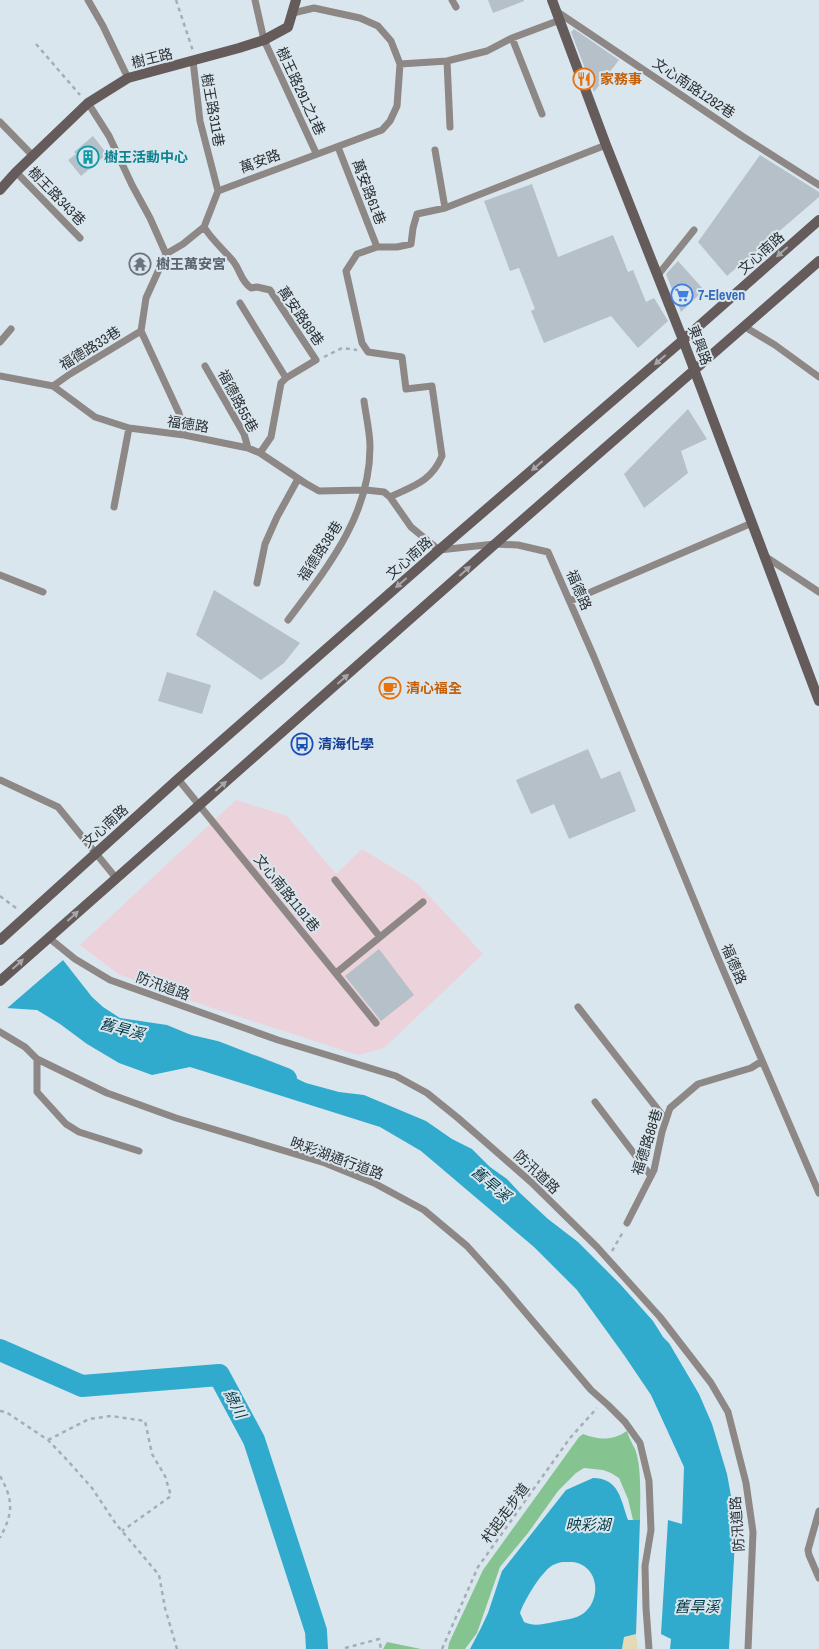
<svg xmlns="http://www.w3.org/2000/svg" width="819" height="1649" font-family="'Archivo Narrow','Noto Sans TC',sans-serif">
<rect width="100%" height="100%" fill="#dae6ee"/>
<path fill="#ebd2db" d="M236,800L287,816L336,874L362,849L417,883L483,954L384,1048L358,1055L209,1007L118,974L80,945Z"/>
<path fill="#85c491" d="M627,1431C629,1438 632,1443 635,1449C642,1467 640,1501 640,1520H633L628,1499L619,1478L611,1473L603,1470L584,1468L576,1473L558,1491L528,1533L500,1567L477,1633L465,1649H448L449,1643L483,1570L579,1437L583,1434C599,1440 612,1441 627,1431Z
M387,1642L421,1649H383Z"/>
<path fill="#e4dab5" d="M636,1634L638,1649H622L624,1637Z"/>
<path fill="#30abcd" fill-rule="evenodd" d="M63,960L92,997L103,1007L120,1018L167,1025L191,1035L237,1064L285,1073L306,1083L339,1092L364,1095L426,1121L452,1139L472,1149L490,1167L507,1179L520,1193L548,1219L578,1242L620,1284L653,1321L663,1337L669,1343L699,1394L712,1424L727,1474L733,1507L735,1541L729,1649H670L671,1639L661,1634L668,1520L682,1524L684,1467L651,1395L624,1355L577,1290L534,1247L421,1151L380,1127L190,1067L152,1075L119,1063L87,1044L60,1024L37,1010L6,1008Z
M593,1478C619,1478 621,1500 628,1520H640L636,1634L624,1637L622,1649H470L481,1628L488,1613L502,1571L566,1490ZM562,1562C570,1562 577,1561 584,1566C600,1577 598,1602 584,1613C576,1619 564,1620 554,1622C543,1624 534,1627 524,1622L520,1613C525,1599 539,1576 550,1567C554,1564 558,1563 562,1562Z"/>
<path fill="#dae6ee" d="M0,937L49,969L61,958L64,959L5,1010L0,1006Z"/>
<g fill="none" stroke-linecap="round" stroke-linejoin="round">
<path stroke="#30abcd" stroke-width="22" d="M186,1045L216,1052L286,1079
M0,1350L82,1386L219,1375L254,1440L316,1631L317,1649"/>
</g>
<path fill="#b5c0c8" d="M488,0H524V1L493,13Z
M574,29L619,60L594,92L571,32Z
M93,136L107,154L81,176L68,160L76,154L74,152Z
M760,155L819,192V197L727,276L698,242Z
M532,184L558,257L613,235L628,272L633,270L646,302L654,298L668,321L638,348L611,316L544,343L531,311L535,309L519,268L510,271L484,201Z
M678,261L704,290L681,312L666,274Z
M688,409L707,439L681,451L688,473L644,508L624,474Z
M214,590L300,643L284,663L261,680L196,635Z
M167,672L211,685L202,714L158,701Z
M588,749L601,779L620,771L636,811L569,839L554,804L531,814L516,780Z
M379,949L414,995L381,1021L345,976Z"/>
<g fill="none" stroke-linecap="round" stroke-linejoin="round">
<path stroke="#a4aeb4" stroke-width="2.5" stroke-dasharray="4 4" stroke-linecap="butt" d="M176,0L193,51
M36,44L80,95
M324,357L342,348L357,350
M0,896L16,908
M612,1251L623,1232
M0,1411L6,1412L48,1440L68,1461L92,1488L116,1524L159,1575L165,1608L177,1649
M48,1440L89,1419L111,1416L145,1421L152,1454L165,1476L171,1496L122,1531
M0,1476C14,1501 13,1513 0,1538
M345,1648L379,1639L381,1649
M442,1649L478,1567L570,1438L597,1408"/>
<path stroke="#8d8786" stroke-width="7" d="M88,0L103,26L128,78
M255,0L264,40L316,153
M452,0L456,7
M556,11L742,136L819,185
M512,38L542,114
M193,61L200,121L218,191
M447,61L450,127
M400,64L447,61L487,51L512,38L560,20
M88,103L109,136L132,185L150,218L166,254
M0,122L33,156
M338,147L377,247
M435,150L445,208
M16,172L80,238
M204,227C212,240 223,249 233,261C241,271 240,280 251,288L257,287L270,290L316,360L286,378L281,383L271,437L260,453
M658,275L694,230
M240,303L286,378
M745,327L775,345L819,377
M0,342L11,329
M205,366L244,434L248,448
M0,376L53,386L95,417L129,428L184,435L248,448L260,453L305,483L319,491L366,490L384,492L390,497L411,527L439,550L495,544L518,545L548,552L594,657L715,951L819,1193
M53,386L70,374L141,331
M184,435L179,413L141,331L146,298L166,254L183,244L204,227L218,191L382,130L390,121L397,106L400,64L391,41L378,26L360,18L314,8L293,13
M390,497C413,486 431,482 442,456L432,386L406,389L402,357L368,352L362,343L346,271L357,254L377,247H397L411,244L413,228L417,214L445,208L606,145
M114,507L129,428
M766,557L819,592
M0,575L43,592
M257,583L265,544L277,517L298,479
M570,601L752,523
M288,620C327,568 370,516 370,447C370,432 366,416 364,401
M178,779L376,1023
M0,780L58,807L116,878
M335,880L380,937
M49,938L75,959L110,980L278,1040L396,1076L427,1093L458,1118L531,1182L597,1247L660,1317L711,1383L728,1412L746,1483L753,1532L748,1649
M336,973L423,902
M578,1007L666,1120
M0,1032L25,1047L37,1059V1092L66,1124L79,1132L139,1151
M37,1059L107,1093L176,1118L325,1163L374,1183L424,1210L467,1246L503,1286L591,1390L608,1405L625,1422L640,1443L649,1481L651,1530L645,1566L646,1608L649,1649
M595,1102L651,1176
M627,1223L654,1170L662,1132L670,1108L698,1084L751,1068L762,1061
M819,1511L808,1550L809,1555L819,1578"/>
<path stroke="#645b5a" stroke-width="10" d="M552,0L606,145L683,340L819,701
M0,190L16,172L88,103L128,78L239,48L264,40L288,27L296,0
M0,940L178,779L439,550L683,340L819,220
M0,981L495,544L819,261"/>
</g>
<defs><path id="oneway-solid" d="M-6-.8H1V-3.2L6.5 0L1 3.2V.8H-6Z" transform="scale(1.25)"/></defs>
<g fill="#a5a7ab">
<use href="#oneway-solid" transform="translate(782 252) rotate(139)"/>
<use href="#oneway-solid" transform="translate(660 360) rotate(139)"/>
<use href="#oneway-solid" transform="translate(537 466) rotate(139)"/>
<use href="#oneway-solid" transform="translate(465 571) rotate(-42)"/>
<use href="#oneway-solid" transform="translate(401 583) rotate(139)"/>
<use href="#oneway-solid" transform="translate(343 679) rotate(-41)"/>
<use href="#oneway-solid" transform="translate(221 786) rotate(-41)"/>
<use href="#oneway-solid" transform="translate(73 916) rotate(-42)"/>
<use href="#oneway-solid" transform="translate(18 964) rotate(-42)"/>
</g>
<defs>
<g id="restaurant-ring" transform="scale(1.125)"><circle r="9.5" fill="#dae6ee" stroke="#e8710a" stroke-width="1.5"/><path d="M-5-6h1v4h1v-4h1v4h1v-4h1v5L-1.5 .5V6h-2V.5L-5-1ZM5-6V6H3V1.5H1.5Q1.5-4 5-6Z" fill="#e8710a"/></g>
<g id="building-ring" transform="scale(1.125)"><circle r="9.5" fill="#dae6ee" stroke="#0f9aa8" stroke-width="1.5"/><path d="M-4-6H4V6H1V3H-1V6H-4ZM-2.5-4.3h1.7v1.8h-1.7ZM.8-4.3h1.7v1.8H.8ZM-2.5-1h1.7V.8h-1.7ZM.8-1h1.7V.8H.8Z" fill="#0f9aa8"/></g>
<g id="temple-ring" transform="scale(1.125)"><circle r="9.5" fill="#dae6ee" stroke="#6b7280" stroke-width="1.5"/><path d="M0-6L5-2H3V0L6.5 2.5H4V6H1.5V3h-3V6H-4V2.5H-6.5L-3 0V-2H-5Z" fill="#6b7280"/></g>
<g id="supermarket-ring" transform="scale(1.125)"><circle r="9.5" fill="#dae6ee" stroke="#3f7fe0" stroke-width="1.5"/><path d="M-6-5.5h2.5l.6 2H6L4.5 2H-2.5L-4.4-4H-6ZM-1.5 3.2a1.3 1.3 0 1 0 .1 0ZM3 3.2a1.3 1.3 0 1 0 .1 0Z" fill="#3f7fe0"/></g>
<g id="cafe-ring" transform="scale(1.125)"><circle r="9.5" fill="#dae6ee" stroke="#e8710a" stroke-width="1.5"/><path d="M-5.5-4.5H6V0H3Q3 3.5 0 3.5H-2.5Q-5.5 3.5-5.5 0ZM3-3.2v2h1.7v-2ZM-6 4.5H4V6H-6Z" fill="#e8710a"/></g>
<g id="bus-ring" transform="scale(1.125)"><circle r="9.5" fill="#dae6ee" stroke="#1a4fb4" stroke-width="1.5"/><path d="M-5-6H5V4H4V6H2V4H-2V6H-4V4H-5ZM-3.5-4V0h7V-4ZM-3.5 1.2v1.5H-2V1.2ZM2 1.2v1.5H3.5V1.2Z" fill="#1a4fb4"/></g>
</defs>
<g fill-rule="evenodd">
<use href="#restaurant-ring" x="584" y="79"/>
<use href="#building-ring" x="88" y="157"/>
<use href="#temple-ring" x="140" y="264"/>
<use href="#supermarket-ring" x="682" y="295"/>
<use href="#cafe-ring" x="390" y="688"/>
<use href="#bus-ring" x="302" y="744"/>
</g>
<g text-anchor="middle" stroke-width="4" stroke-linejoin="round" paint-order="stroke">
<g font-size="14" fill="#2b3033" stroke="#dae6ee">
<text transform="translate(152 58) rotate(-14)" y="5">樹王路</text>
<text transform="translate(694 88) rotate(34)" y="5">文心南路1282巷</text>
<text transform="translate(301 91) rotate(65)" y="5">樹王路291之1巷</text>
<text transform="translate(213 110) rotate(80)" y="5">樹王路311巷</text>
<text transform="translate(260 161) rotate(-20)" y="5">萬安路</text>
<text transform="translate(369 192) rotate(69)" y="5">萬安路61巷</text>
<text transform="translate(57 196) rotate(46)" y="5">樹王路343巷</text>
<text transform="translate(761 253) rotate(-41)" y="5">文心南路</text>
<text transform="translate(301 316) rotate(55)" y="5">萬安路89巷</text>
<text transform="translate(700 345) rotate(70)" y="5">東興路</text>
<text transform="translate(90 348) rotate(-32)" y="5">福德路33巷</text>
<text transform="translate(238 401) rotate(62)" y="5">福德路55巷</text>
<text transform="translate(188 424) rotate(9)" y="5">福德路</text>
<text transform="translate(320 551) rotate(-57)" y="5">福德路38巷</text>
<text transform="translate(409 558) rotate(-41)" y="5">文心南路</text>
<text transform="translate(579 590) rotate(67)" y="5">福德路</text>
<text transform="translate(105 826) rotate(-42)" y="5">文心南路</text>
<text transform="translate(287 893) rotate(51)" y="5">文心南路1191巷</text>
<text transform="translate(734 964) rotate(67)" y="5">福德路</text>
<text transform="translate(163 986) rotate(20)" y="5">防汛道路</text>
<text transform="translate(647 1142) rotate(-72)" y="5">福德路88巷</text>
<text transform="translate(337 1158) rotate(20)" y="5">映彩湖通行道路</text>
<text transform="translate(537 1172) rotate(43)" y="5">防汛道路</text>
<text transform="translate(505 1513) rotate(-54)" y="5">杙起走步道</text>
<text transform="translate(737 1524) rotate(-94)" y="5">防汛道路</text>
</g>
<g font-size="14" font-weight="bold" fill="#c56008" stroke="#dae6ee" text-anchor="start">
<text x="600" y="84">家務事</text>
<text x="406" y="693">清心福全</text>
</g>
<g font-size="14" font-weight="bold" fill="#0d838f" stroke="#dae6ee" text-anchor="start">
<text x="104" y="162">樹王活動中心</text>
</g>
<g font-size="14" font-weight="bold" fill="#5b616d" stroke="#dae6ee" text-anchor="start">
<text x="156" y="269">樹王萬安宮</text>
</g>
<g font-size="14" font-weight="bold" fill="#366cbe" stroke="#dae6ee" text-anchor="start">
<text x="698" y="300">7-Eleven</text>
</g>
<g font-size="14" font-weight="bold" fill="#164399" stroke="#dae6ee" text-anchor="start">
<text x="318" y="749">清海化學</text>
</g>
<g font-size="15" font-style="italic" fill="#003846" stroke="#dae6ee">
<text transform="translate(122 1029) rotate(15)" y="5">舊旱溪</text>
<text transform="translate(491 1184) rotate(40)" y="5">舊旱溪</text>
<text transform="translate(235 1404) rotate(62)" y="5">綠川</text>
<text x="588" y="1530">映彩湖</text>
<text x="697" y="1612">舊旱溪</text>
</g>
</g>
</svg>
